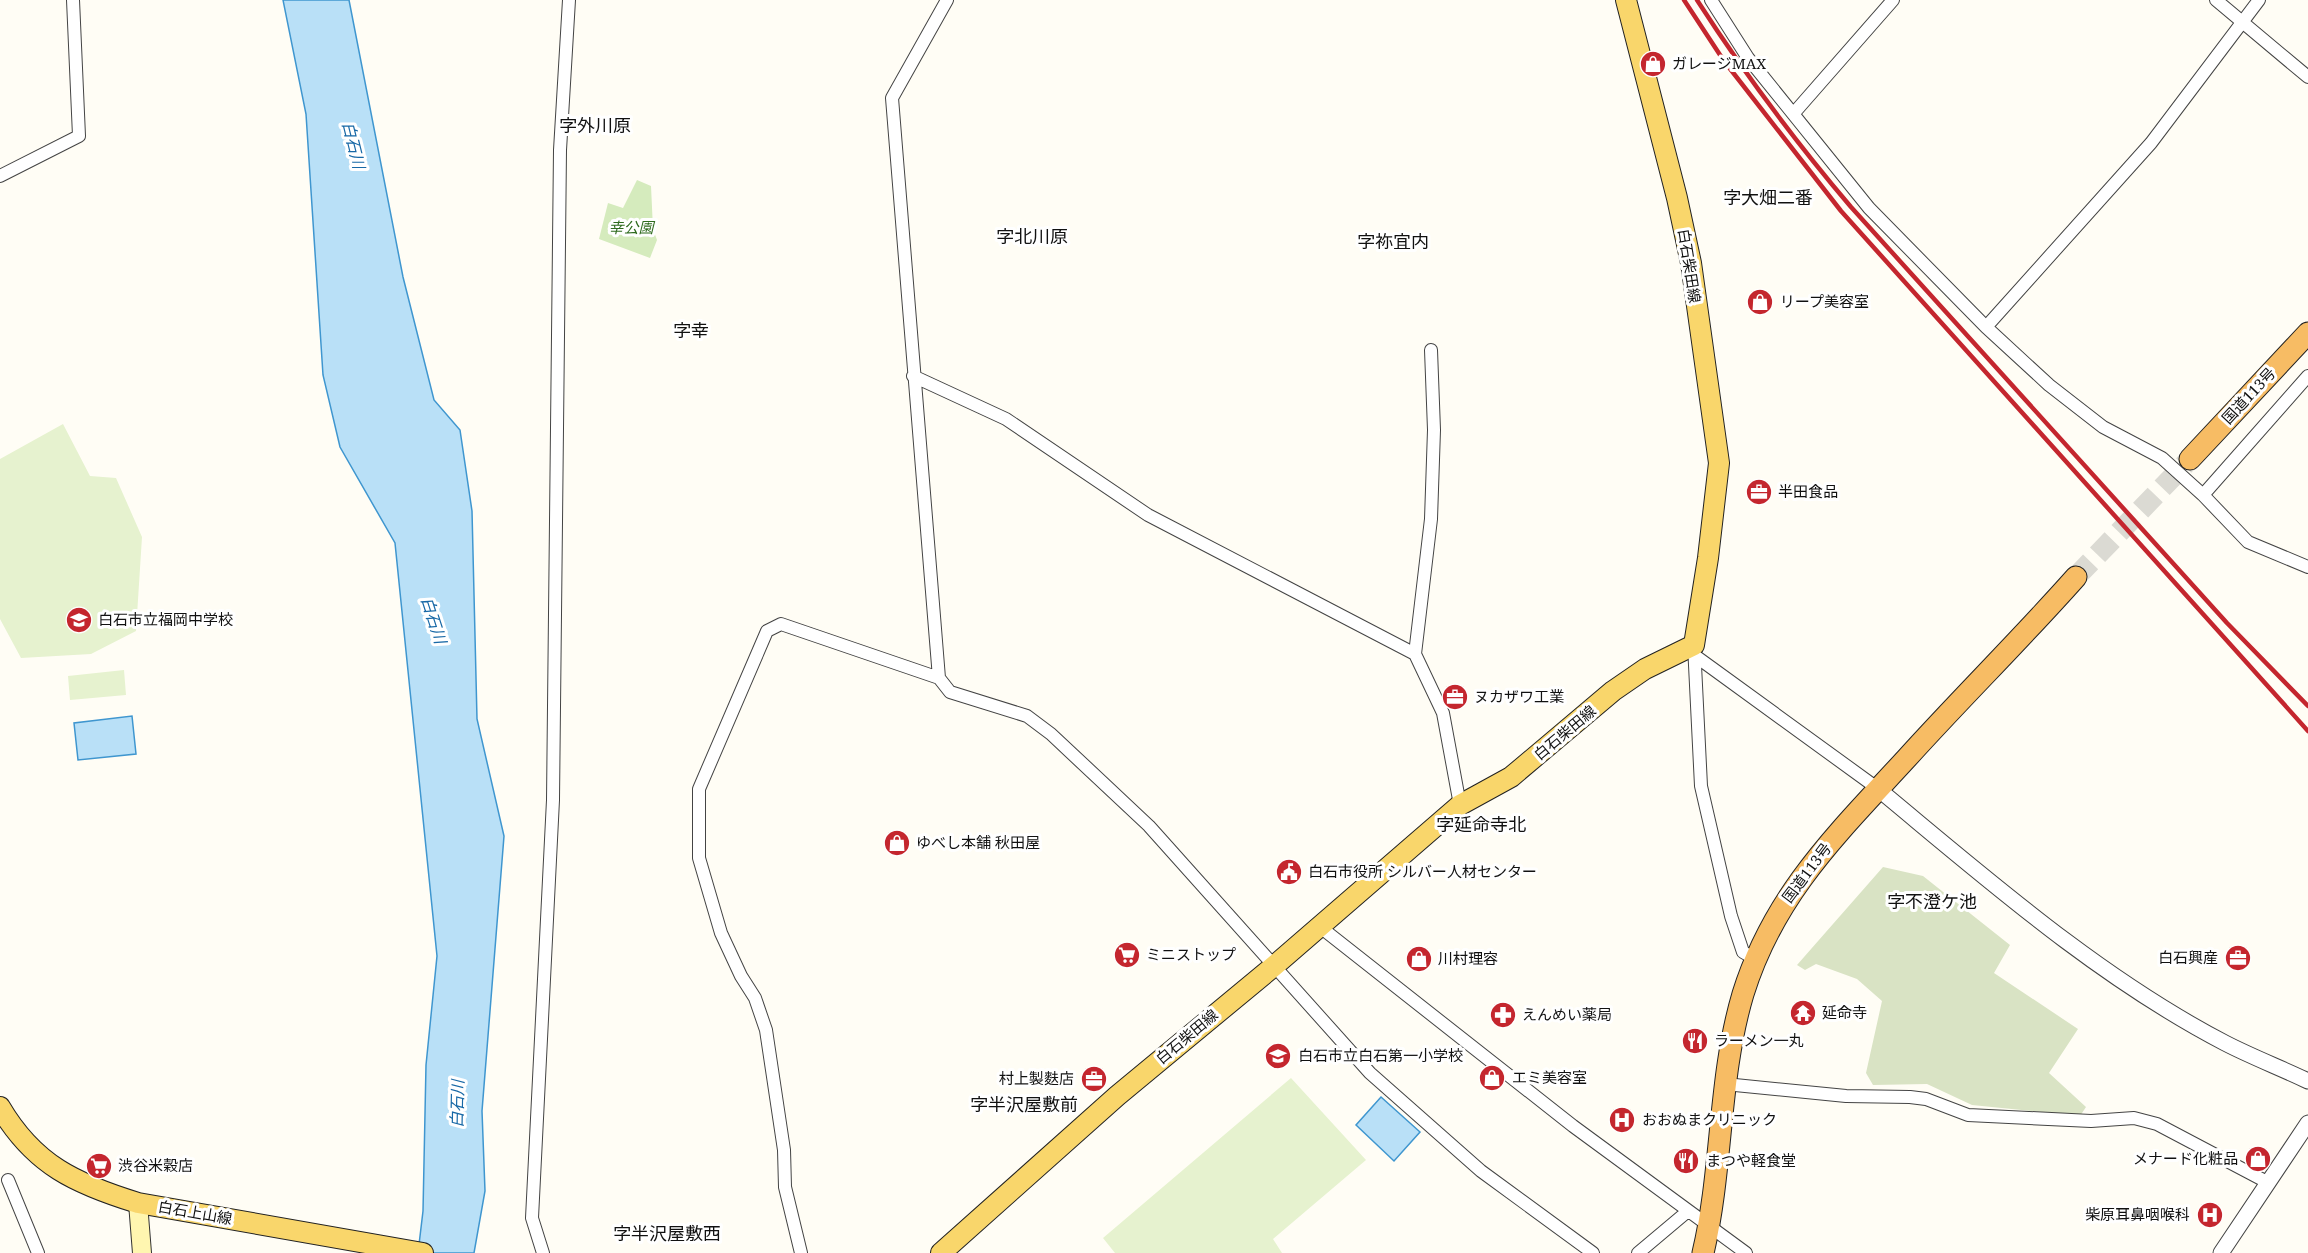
<svg xmlns="http://www.w3.org/2000/svg" width="2308" height="1253" font-family="'Noto Serif','Noto Sans JP',serif">
<rect width="100%" height="100%" fill="#fffdf5"/>
<path fill="#d5ebbd" d="M637,180L651,186L653,229L657,240L650,258L599,239L608,203L623,208Z"/>
<path fill="#d9e3c4" d="M1883,867L1923,876L2010,945L1994,973L2078,1029L2049,1073L2086,1107L2080,1116L1972,1105L1927,1084L1873,1085L1866,1073L1882,1001L1857,979L1816,964L1805,970L1797,965Z"/>
<path fill="#e6f2cf" d="M63,424L90,476L116,478L142,537L136,631L91,654L21,658L0,619V459Z
M124,670L126,695L70,700L68,676Z
M1291,1078L1366,1160L1273,1239L1282,1253H1115L1103,1238Z"/>
<path fill="#b9e0f7" stroke="#3f96cf" stroke-width="1.5" d="M283,0H349L403,277L434,400L460,430L472,511L477,719L504,836L482,1111L485,1191L474,1253H418L423,1211L426,1065L437,956L395,543L340,447L323,375L306,114Z
M132,716L136,754L78,760L74,723Z
M1381,1097L1420,1132L1394,1161L1356,1125Z"/>
<g fill="none" stroke-linecap="round" stroke-linejoin="round">
<path stroke="#dbdad3" stroke-width="21" stroke-dasharray="21 10" stroke-linecap="butt" d="M2076,577L2190,459"/>
<g stroke="#444" stroke-width="14">
<path id="minor" d="M1711,0L1748,58L1869,208L1986,327L2049,385L2103,427L2162,458L2203,495L2248,542L2308,567
M2216,0L2308,77
M1794,113L1893,0
M0,176L79,136L73,0
M1986,327L2151,143L2259,0
M1431,350L1434,430L1431,519L1415,654L1443,713L1460,805
M913,376L1006,419L1148,515L1415,654
M2203,495L2308,376
M1694,645L1701,786L1731,916L1743,952L1755,959
M1694,655L1877,788
M939,678L892,98L947,0
M1319,926L1573,1126L1746,1253
M1725,1084L1846,1096L1910,1097L1926,1099L1968,1115L2091,1121L2134,1118L2157,1124L2267,1182
M8,1180L38,1253
M543,1253L532,1218L553,800L560,150L569,0
M801,1253L785,1187L784,1150L766,1030L755,998L741,976L721,933L699,858V789L767,631L781,624L939,678L950,692L1027,716L1051,734L1149,826L1370,1073L1481,1171L1593,1253
M1638,1253L1688,1211"/>
</g>
<g stroke="#444" stroke-width="17">
<path id="tertiary" d="M1877,788C1987,879 2098,977 2225,1043C2252,1057 2281,1068 2308,1081
M2221,1253L2308,1123"/>
</g>
<g stroke="#333" stroke-width="20">
<path id="secondary" d="M138,1203L142,1253"/>
</g>
<g stroke="#222" stroke-width="22">
<path id="primary" d="M0,1107C34,1165 76,1184 138,1203L423,1253
M941,1253L1117,1096L1274,966L1460,805L1511,777L1613,691L1645,669L1694,645L1708,558L1719,463L1691,263L1677,198L1626,0"/>
</g>
<g stroke="#222" stroke-width="23">
<path id="trunk" d="M2190,459L2308,333
M1703,1253C1723,1168 1718,1078 1743,994C1774,894 1838,833 1906,759C1962,697 2021,639 2076,577"/>
</g>
<use href="#minor" stroke="#fff" stroke-width="12"/>
<use href="#tertiary" stroke="#fff" stroke-width="15"/>
<use href="#secondary" stroke="#fff6b0" stroke-width="18"/>
<use href="#primary" stroke="#f9d66b" stroke-width="20"/>
<use href="#trunk" stroke="#f7bc64" stroke-width="21"/>
<path stroke="#c4262e" stroke-width="4.5" d="M1684,0L1724,61L1841,211L2308,731
M1697,0C1744,73 1795,141 1851,207L2227,623L2308,706"/>
</g>
<defs>
<g id="shop-disc" transform="scale(1.35)"><circle r="9.5" fill="#c4262e" stroke="#fff"/><path d="M-5-2.5h2.3a2.7 3.5 0 0 1 5.4 0H5L5.5 6h-11ZM-1.5-2.5h3a1.5 2.3 0 0 0-3 0Z" fill="#fff"/></g>
<g id="office-disc" transform="scale(1.35)"><circle r="9.5" fill="#c4262e" stroke="#fff"/><path d="M-6-3h4V-5.5h4V-3h4V5H-6ZM-1-4.5V-3h2v-1.5ZM-6 0V1H6V0Z" fill="#fff"/></g>
<g id="school-disc" transform="scale(1.35)"><circle r="9.5" fill="#c4262e" stroke="#fff"/><path d="M0-5L7-2L0 1L-7-2ZM-4 1L0 2.5L4 1V4Q0 6-4 4Z" fill="#fff"/></g>
<g id="civic-disc" transform="scale(1.35)"><circle r="9.5" fill="#c4262e" stroke="#fff"/><path d="M-.6-6.5H3V-4.5H.6V-3L4-1V1h2V6H-6V1h2V-1L-.6-3ZM-1.2 2.5V6h2.4V2.5Z" fill="#fff"/></g>
<g id="supermarket-disc" transform="scale(1.35)"><circle r="9.5" fill="#c4262e" stroke="#fff"/><path d="M-6-5.5h2.5l.6 2H6L4.5 2H-2.5L-4.4-4H-6ZM-1.5 3.2a1.3 1.3 0 1 0 .1 0ZM3 3.2a1.3 1.3 0 1 0 .1 0Z" fill="#fff"/></g>
<g id="temple-disc" transform="scale(1.35)"><circle r="9.5" fill="#c4262e" stroke="#fff"/><path d="M0-6L5-2H3V0L6.5 2.5H4V6H1.5V3h-3V6H-4V2.5H-6.5L-3 0V-2H-5Z" fill="#fff"/></g>
<g id="pharmacy-disc" transform="scale(1.35)"><circle r="9.5" fill="#c4262e" stroke="#fff"/><path d="M-2-6h4v4h4v4h-4v4h-4v-4h-4v-4h4Z" fill="#fff"/></g>
<g id="restaurant-disc" transform="scale(1.35)"><circle r="9.5" fill="#c4262e" stroke="#fff"/><path d="M-5-6h1v4h1v-4h1v4h1v-4h1v5L-1.5 .5V6h-2V.5L-5-1ZM5-6V6H3V1.5H1.5Q1.5-4 5-6Z" fill="#fff"/></g>
<g id="hospital-disc" transform="scale(1.35)"><circle r="9.5" fill="#c4262e" stroke="#fff"/><path d="M-5-5h3v3.5h4V-5h3V5h-3V1.5h-4V5h-3Z" fill="#fff"/></g>
</defs>
<g fill-rule="evenodd">
<use href="#shop-disc" x="1653" y="64"/>
<use href="#shop-disc" x="1760" y="302"/>
<use href="#office-disc" x="1759" y="492"/>
<use href="#school-disc" x="79" y="620"/>
<use href="#office-disc" x="1455" y="697"/>
<use href="#shop-disc" x="897" y="843"/>
<use href="#civic-disc" x="1289" y="872"/>
<use href="#supermarket-disc" x="1127" y="955"/>
<use href="#office-disc" x="2238" y="958"/>
<use href="#shop-disc" x="1419" y="959"/>
<use href="#temple-disc" x="1803" y="1013"/>
<use href="#pharmacy-disc" x="1503" y="1015"/>
<use href="#restaurant-disc" x="1695" y="1041"/>
<use href="#school-disc" x="1278" y="1056"/>
<use href="#shop-disc" x="1492" y="1078"/>
<use href="#office-disc" x="1094" y="1079"/>
<use href="#hospital-disc" x="1622" y="1120"/>
<use href="#shop-disc" x="2258" y="1159"/>
<use href="#restaurant-disc" x="1686" y="1161"/>
<use href="#supermarket-disc" x="99" y="1166"/>
<use href="#hospital-disc" x="2210" y="1215"/>
</g>
<g text-anchor="middle" stroke-width="6" stroke-linejoin="round" paint-order="stroke">
<g font-size="15" fill="#111" stroke="#fff" text-anchor="start">
<text x="1672" y="69">ガレージMAX</text>
<text x="1780" y="307">リープ美容室</text>
<text x="1778" y="497">半田食品</text>
<text x="98" y="625">白石市立福岡中学校</text>
<text x="1474" y="702">ヌカザワ工業</text>
<text x="916" y="848">ゆべし本舗 秋田屋</text>
<text x="1308" y="877">白石市役所 シルバー人材センター</text>
<text x="1146" y="960">ミニストップ</text>
<text x="2218" y="963" text-anchor="end">白石興産</text>
<text x="1438" y="964">川村理容</text>
<text x="1822" y="1018">延命寺</text>
<text x="1522" y="1020">えんめい薬局</text>
<text x="1714" y="1046">ラーメン一丸</text>
<text x="1298" y="1061">白石市立白石第一小学校</text>
<text x="1512" y="1083">エミ美容室</text>
<text x="1074" y="1084" text-anchor="end">村上製麩店</text>
<text x="1642" y="1125">おおぬまクリニック</text>
<text x="2238" y="1164" text-anchor="end">メナード化粧品</text>
<text x="1706" y="1166">まつや軽食堂</text>
<text x="118" y="1171">渋谷米穀店</text>
<text x="2190" y="1220" text-anchor="end">柴原耳鼻咽喉科</text>
</g>
<g font-size="15" font-style="italic" fill="#2f6b1f" stroke="#fff">
<text x="631" y="233">幸公園</text>
</g>
<g font-size="15" fill="#111" stroke="#fff">
<text transform="translate(1689 266) rotate(81)" y="5">白石柴田線</text>
<text transform="translate(2249 396) rotate(-47)" y="5">国道113号</text>
<text transform="translate(1565 733) rotate(-40)" y="5">白石柴田線</text>
<text transform="translate(1807 873) rotate(-53)" y="5">国道113号</text>
<text transform="translate(1187 1037) rotate(-40)" y="5">白石柴田線</text>
<text transform="translate(195 1213) rotate(10)" y="5">白石上山線</text>
</g>
<g font-size="16" font-style="italic" fill="#1768a6" stroke="#fff">
<text transform="translate(354 145) rotate(76)" y="6">白石川</text>
<text transform="translate(434 620) rotate(72)" y="6">白石川</text>
<text transform="translate(457 1104) rotate(-89)" y="6">白石川</text>
</g>
<g font-size="18" fill="#111" stroke="#fff">
<text x="595" y="132">字外川原</text>
<text x="1768" y="204">字大畑二番</text>
<text x="1032" y="243">字北川原</text>
<text x="1393" y="248">字祢宜内</text>
<text x="691" y="337">字幸</text>
<text x="1481" y="831">字延命寺北</text>
<text x="1932" y="908">字不澄ケ池</text>
<text x="1024" y="1111">字半沢屋敷前</text>
<text x="667" y="1240">字半沢屋敷西</text>
</g>
</g>
</svg>
